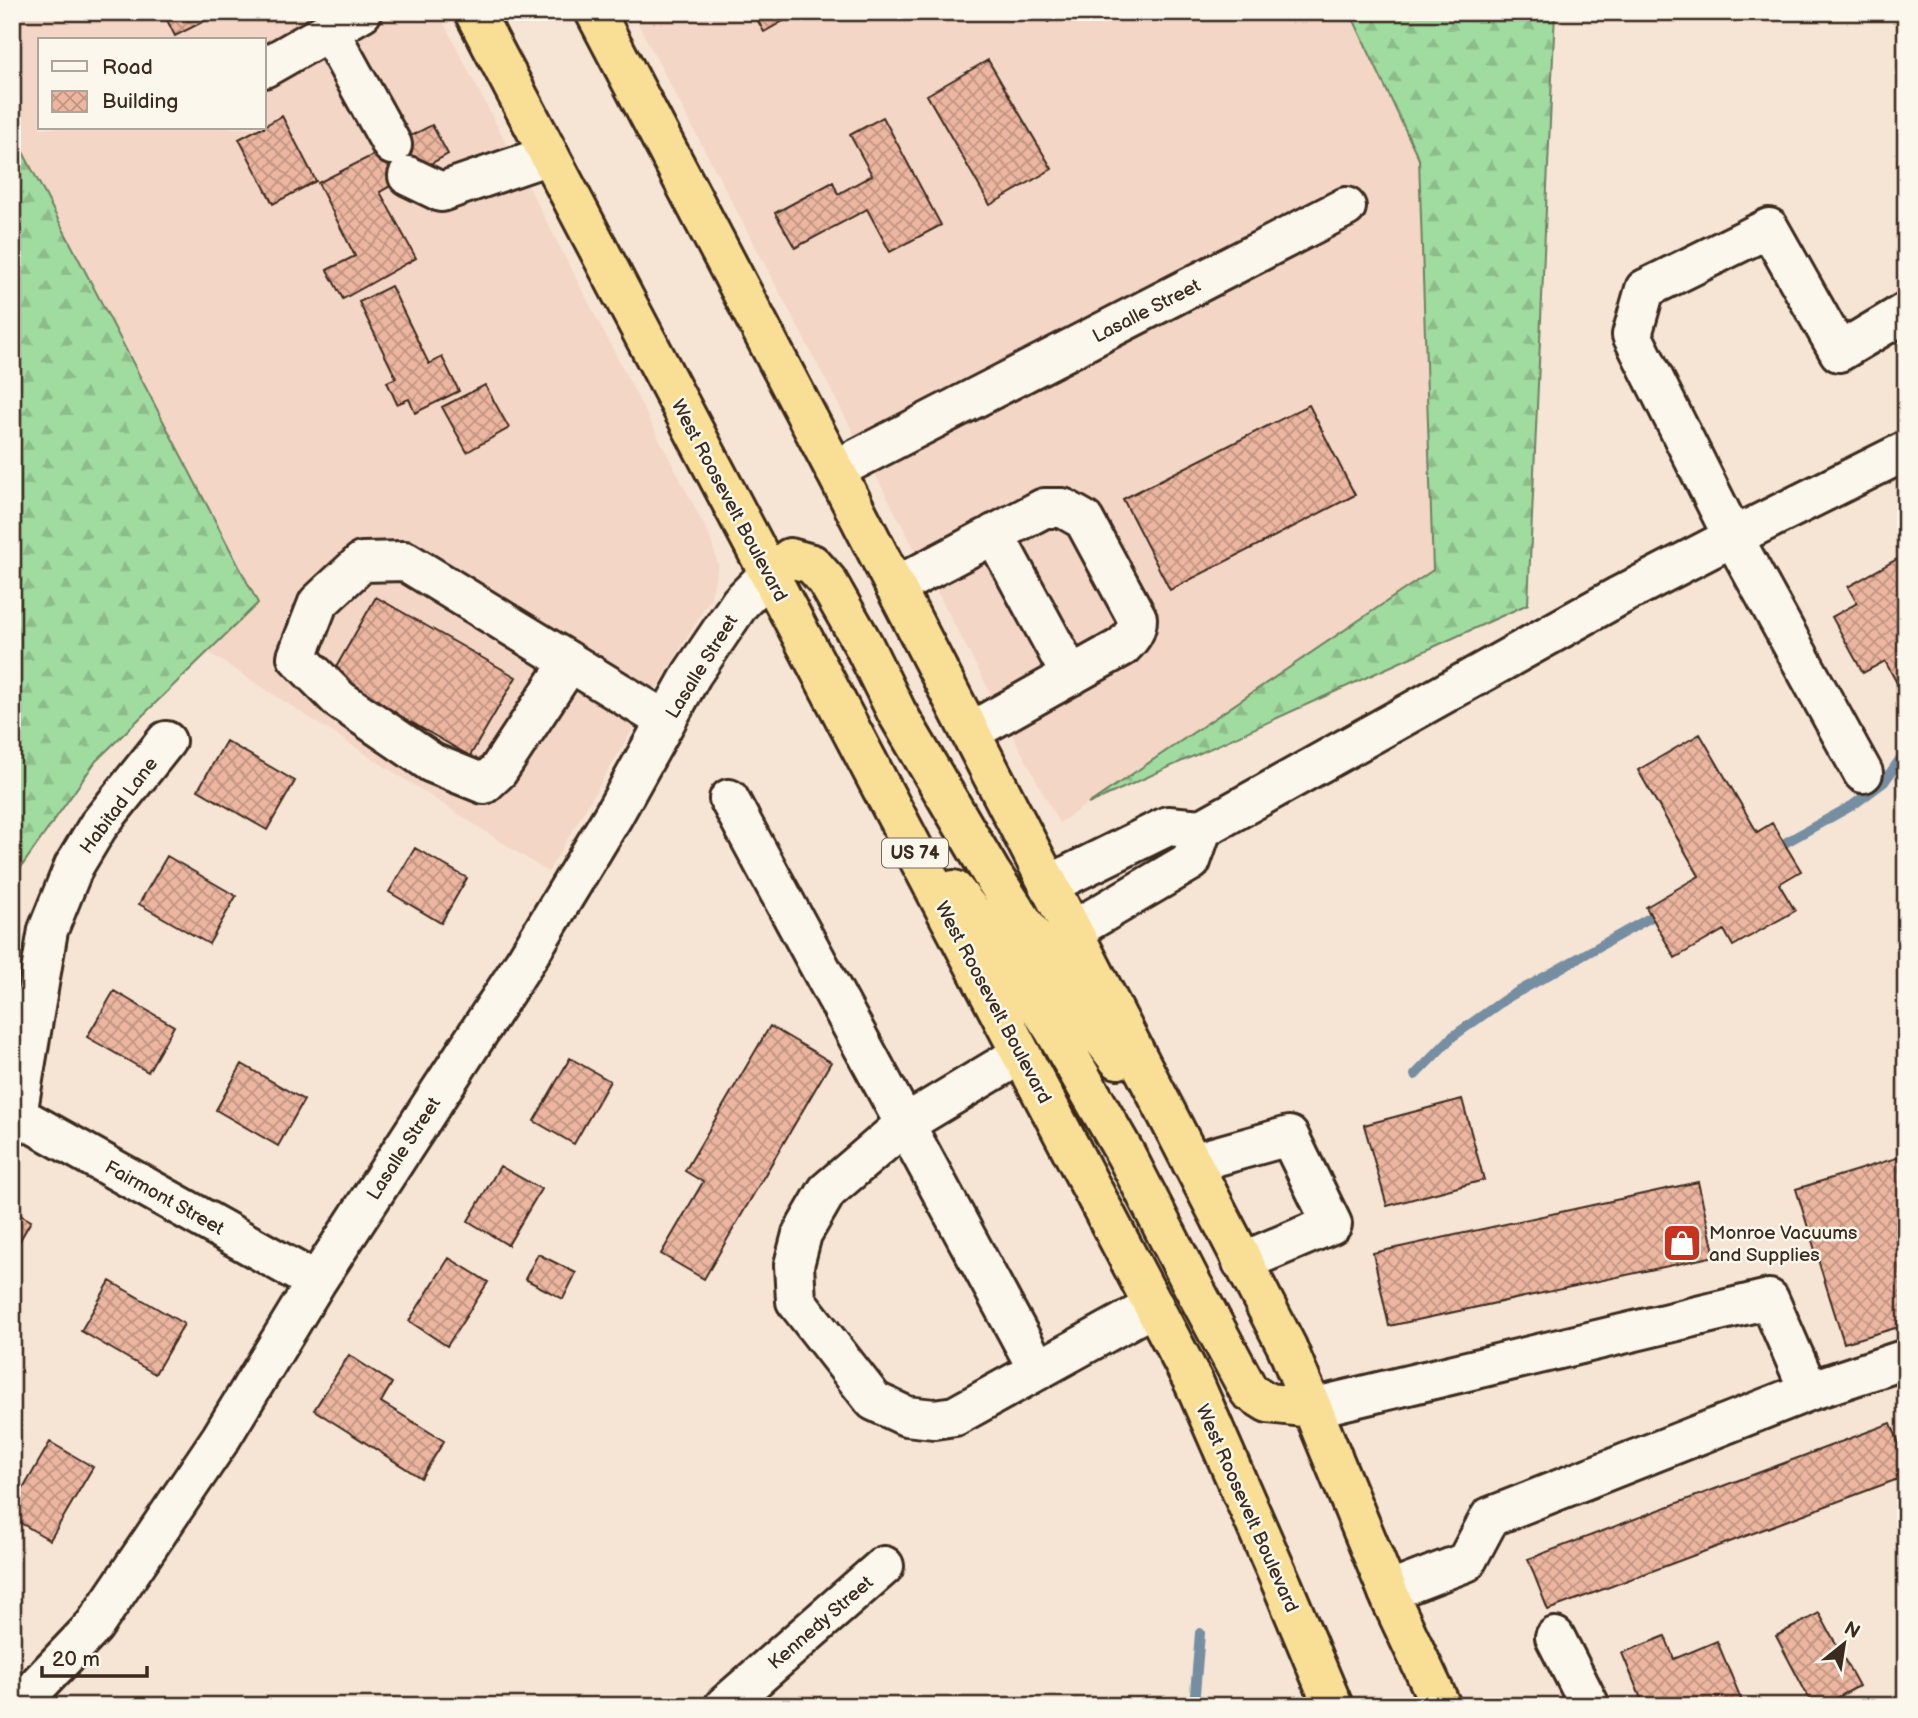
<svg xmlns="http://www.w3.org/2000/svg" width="1918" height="1718" font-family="'Balsamiq Sans',sans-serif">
<defs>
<pattern id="forest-firs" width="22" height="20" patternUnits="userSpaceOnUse" patternTransform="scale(1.75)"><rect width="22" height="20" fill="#a0dba0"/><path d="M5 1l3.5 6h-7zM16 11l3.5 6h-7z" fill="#8bbc89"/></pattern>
<pattern id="building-cross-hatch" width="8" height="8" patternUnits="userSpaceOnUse" patternTransform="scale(1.75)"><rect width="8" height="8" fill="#ecb6a0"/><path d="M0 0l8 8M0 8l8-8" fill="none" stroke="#c09482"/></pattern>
</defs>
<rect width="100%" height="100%" fill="#f6e4d5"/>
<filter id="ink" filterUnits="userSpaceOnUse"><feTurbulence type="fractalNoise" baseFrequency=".0143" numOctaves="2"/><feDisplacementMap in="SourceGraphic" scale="14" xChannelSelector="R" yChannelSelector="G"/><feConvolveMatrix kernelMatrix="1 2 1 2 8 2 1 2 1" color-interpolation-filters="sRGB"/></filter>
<g filter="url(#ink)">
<path fill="#f3d6c5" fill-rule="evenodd" d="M12,12H438L710,537L718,565L711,597L548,872L208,652L258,602L12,131ZM40,40H264V128H40Z
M632,12H1350L1419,159L1433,570L1059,823Z"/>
<path fill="url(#forest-firs)" stroke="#6e825f" stroke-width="2" d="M1350,12H1555L1528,604L1088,804L1433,570L1419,159Z
M12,131L258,603L96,761L12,880Z"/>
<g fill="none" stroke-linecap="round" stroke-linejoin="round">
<path stroke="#768ea2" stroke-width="10" d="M1774,849L1853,805L1884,782L1906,751
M1415,1075L1452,1037L1507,998L1662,911
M1194,1706L1200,1633"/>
</g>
<path fill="url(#building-cross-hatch)" stroke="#3b2a1e" stroke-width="2" d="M163,12H222L175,36Z
M753,12H799L764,32Z
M1042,12H1065L1048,22Z
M988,60L1052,169L990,205L927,95Z
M282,116L316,181L273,204L239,139L260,128H264V126Z
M883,117L941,225L890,252L867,209L795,248L775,213L833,182L838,194L872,175L850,135Z
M432,125L448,154L380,192L416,258L343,299L327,270L355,256L318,183Z
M391,286L429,364L442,357L459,391L415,413L409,399L397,404L387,382L396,378L359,302Z
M485,385L509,428L467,452L442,407Z
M1309,405L1355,495L1170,590L1123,499Z
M1906,554V681L1898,685L1885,661L1863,673L1832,617L1857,603L1848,587Z
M376,597L516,677L470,756L331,676Z
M1700,734L1757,832L1772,823L1801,871L1779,884L1795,911L1733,946L1724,930L1675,958L1646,907L1699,876L1638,770Z
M226,741L295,781L267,830L198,790Z
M415,848L467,878L441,923L389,892Z
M167,856L236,896L209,944L139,904Z
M114,991L174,1026L148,1072L87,1037Z
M770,1026L831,1062L704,1279L661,1254L703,1182L685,1171Z
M570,1058L610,1081L574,1144L534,1121Z
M242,1064L304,1100L278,1146L216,1110Z
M1462,1099L1484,1180L1387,1206L1364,1125Z
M1906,1155V1325L1844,1343L1796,1189Z
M500,1166L541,1189L508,1245L468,1221Z
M1698,1182L1715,1256L1389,1326L1373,1253Z
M12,1210L31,1221L12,1254Z
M538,1254L576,1273L563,1299L525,1279Z
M449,1258L488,1282L447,1346L409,1321Z
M110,1281L184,1324L155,1374L81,1331Z
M349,1355L392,1383L381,1402L444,1441L421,1478L314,1410Z
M1891,1423L1906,1462V1476L1548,1610L1528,1559Z
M50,1442L93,1467L50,1540L12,1518V1508Z
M1819,1613L1859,1686L1822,1706H1813L1776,1636Z
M1665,1636L1674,1659L1717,1641L1744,1706H1644L1622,1653Z"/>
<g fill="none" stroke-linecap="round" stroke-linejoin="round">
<g stroke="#3b2a1e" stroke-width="44">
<path id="minor" d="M329,31L392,145
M264,68L362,12
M408,176L441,192L549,155
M1906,312L1839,352L1769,228L1645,289L1632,335L1733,537L1906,451
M835,470L1346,207
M994,534L1071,676
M895,587L1044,508H1063L1084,520L1137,618C1137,631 1131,638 1122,647L970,732
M570,662L498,771L484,784L432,763L340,700L297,657L318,603L362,562L405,561L666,721
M729,799L1038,1370
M1048,885L1168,826L1202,829L1619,596L1733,537L1863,773
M1072,931L1191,861L1202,829
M1021,1054L905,1124L827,1191L802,1234L794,1265L796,1301L874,1401L906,1416L934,1419L955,1416L1154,1306
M12,1114L17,1115L316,1282
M17,1115L48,930L74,866L98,826L166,741
M1192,1163L1289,1136L1332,1224L1242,1262
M1312,1408L1769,1299L1809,1391
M1388,1592L1466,1562L1490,1517L1809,1391L1906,1359
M1555,1637L1590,1706
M15,1706L35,1688L94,1626L221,1438L316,1282L527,958L613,816L692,674L740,603L769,574
M724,1706L884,1566"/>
</g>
<g stroke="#3b2a1e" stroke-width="44">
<path id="highway" d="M474,12L1194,1383L1284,1589L1333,1706
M595,12L835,470L1287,1347L1393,1604L1441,1706
M769,574L790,558L812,564L827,581L863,644L896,711L991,873L1084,1014L1118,1059
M954,890L1007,958L1053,1028L1126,1155L1193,1286L1249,1391L1268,1403L1312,1408"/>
</g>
<use href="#minor" stroke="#fbf7ec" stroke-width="38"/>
<use href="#highway" stroke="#f9df96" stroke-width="38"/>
</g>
</g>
<defs>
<g id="shop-square" transform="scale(2.0125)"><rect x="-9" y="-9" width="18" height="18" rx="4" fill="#c8321e" stroke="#fbf7ec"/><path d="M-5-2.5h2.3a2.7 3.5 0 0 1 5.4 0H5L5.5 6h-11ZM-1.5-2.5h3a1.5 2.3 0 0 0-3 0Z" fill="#fff"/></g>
</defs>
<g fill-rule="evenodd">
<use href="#shop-square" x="1682" y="1243"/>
</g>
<g text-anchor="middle" stroke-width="5" stroke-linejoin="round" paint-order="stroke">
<rect fill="#fbf7ec" stroke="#75685c" stroke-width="2" x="882" y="838.5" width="66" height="29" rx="5"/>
<g font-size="18" font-weight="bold" fill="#3b2a1e">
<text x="915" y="859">US 74</text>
</g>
<g font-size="19" fill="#3b2a1e" stroke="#fbf7ec">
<text transform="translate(1146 310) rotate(-27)" y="7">Lasalle Street</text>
<text transform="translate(730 500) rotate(62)" y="7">West Roosevelt Boulevard</text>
<text transform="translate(701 666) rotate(-58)" y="7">Lasalle Street</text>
<text transform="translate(118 805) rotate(-53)" y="7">Habitad Lane</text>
<text transform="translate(994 1002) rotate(62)" y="7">West Roosevelt Boulevard</text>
<text transform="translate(403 1148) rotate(-57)" y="7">Lasalle Street</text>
<text transform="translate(165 1197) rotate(29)" y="7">Fairmont Street</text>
<text transform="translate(1248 1508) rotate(66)" y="7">West Roosevelt Boulevard</text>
<text transform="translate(820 1622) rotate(-41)" y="7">Kennedy Street</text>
</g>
<g font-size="19" fill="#3b2a1e" stroke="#fbf7ec" text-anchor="start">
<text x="1709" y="1239">Monroe Vacuums<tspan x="1709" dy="22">and Supplies</tspan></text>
</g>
</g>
<rect width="1918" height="1718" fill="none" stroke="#fbf7ec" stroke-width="42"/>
<rect x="21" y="21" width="1876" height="1676" fill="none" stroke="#3b2a1e" stroke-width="2.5" filter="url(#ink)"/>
<rect x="38" y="38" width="228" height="91" fill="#fbf7ec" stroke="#aea59a" stroke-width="2"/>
<rect x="52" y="61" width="35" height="10" fill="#fbf7ec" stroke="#aea59a" stroke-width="2"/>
<text x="102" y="74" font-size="21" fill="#3b2a1e">Road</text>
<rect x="52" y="91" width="35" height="21" fill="url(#building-cross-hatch)" stroke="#aea59a" stroke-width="2"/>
<text x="102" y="108" font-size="21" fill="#3b2a1e">Building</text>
<g transform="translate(1844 1644) rotate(30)" stroke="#fbf7ec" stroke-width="5" paint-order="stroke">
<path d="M0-5L12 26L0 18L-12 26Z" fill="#3b2a1e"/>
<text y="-10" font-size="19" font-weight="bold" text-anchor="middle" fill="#3b2a1e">N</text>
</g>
<path d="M42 1666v10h105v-10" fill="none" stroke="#3b2a1e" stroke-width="3.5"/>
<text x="52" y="1666" font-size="21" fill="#3b2a1e" stroke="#fbf7ec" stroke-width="5" paint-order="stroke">20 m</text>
</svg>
